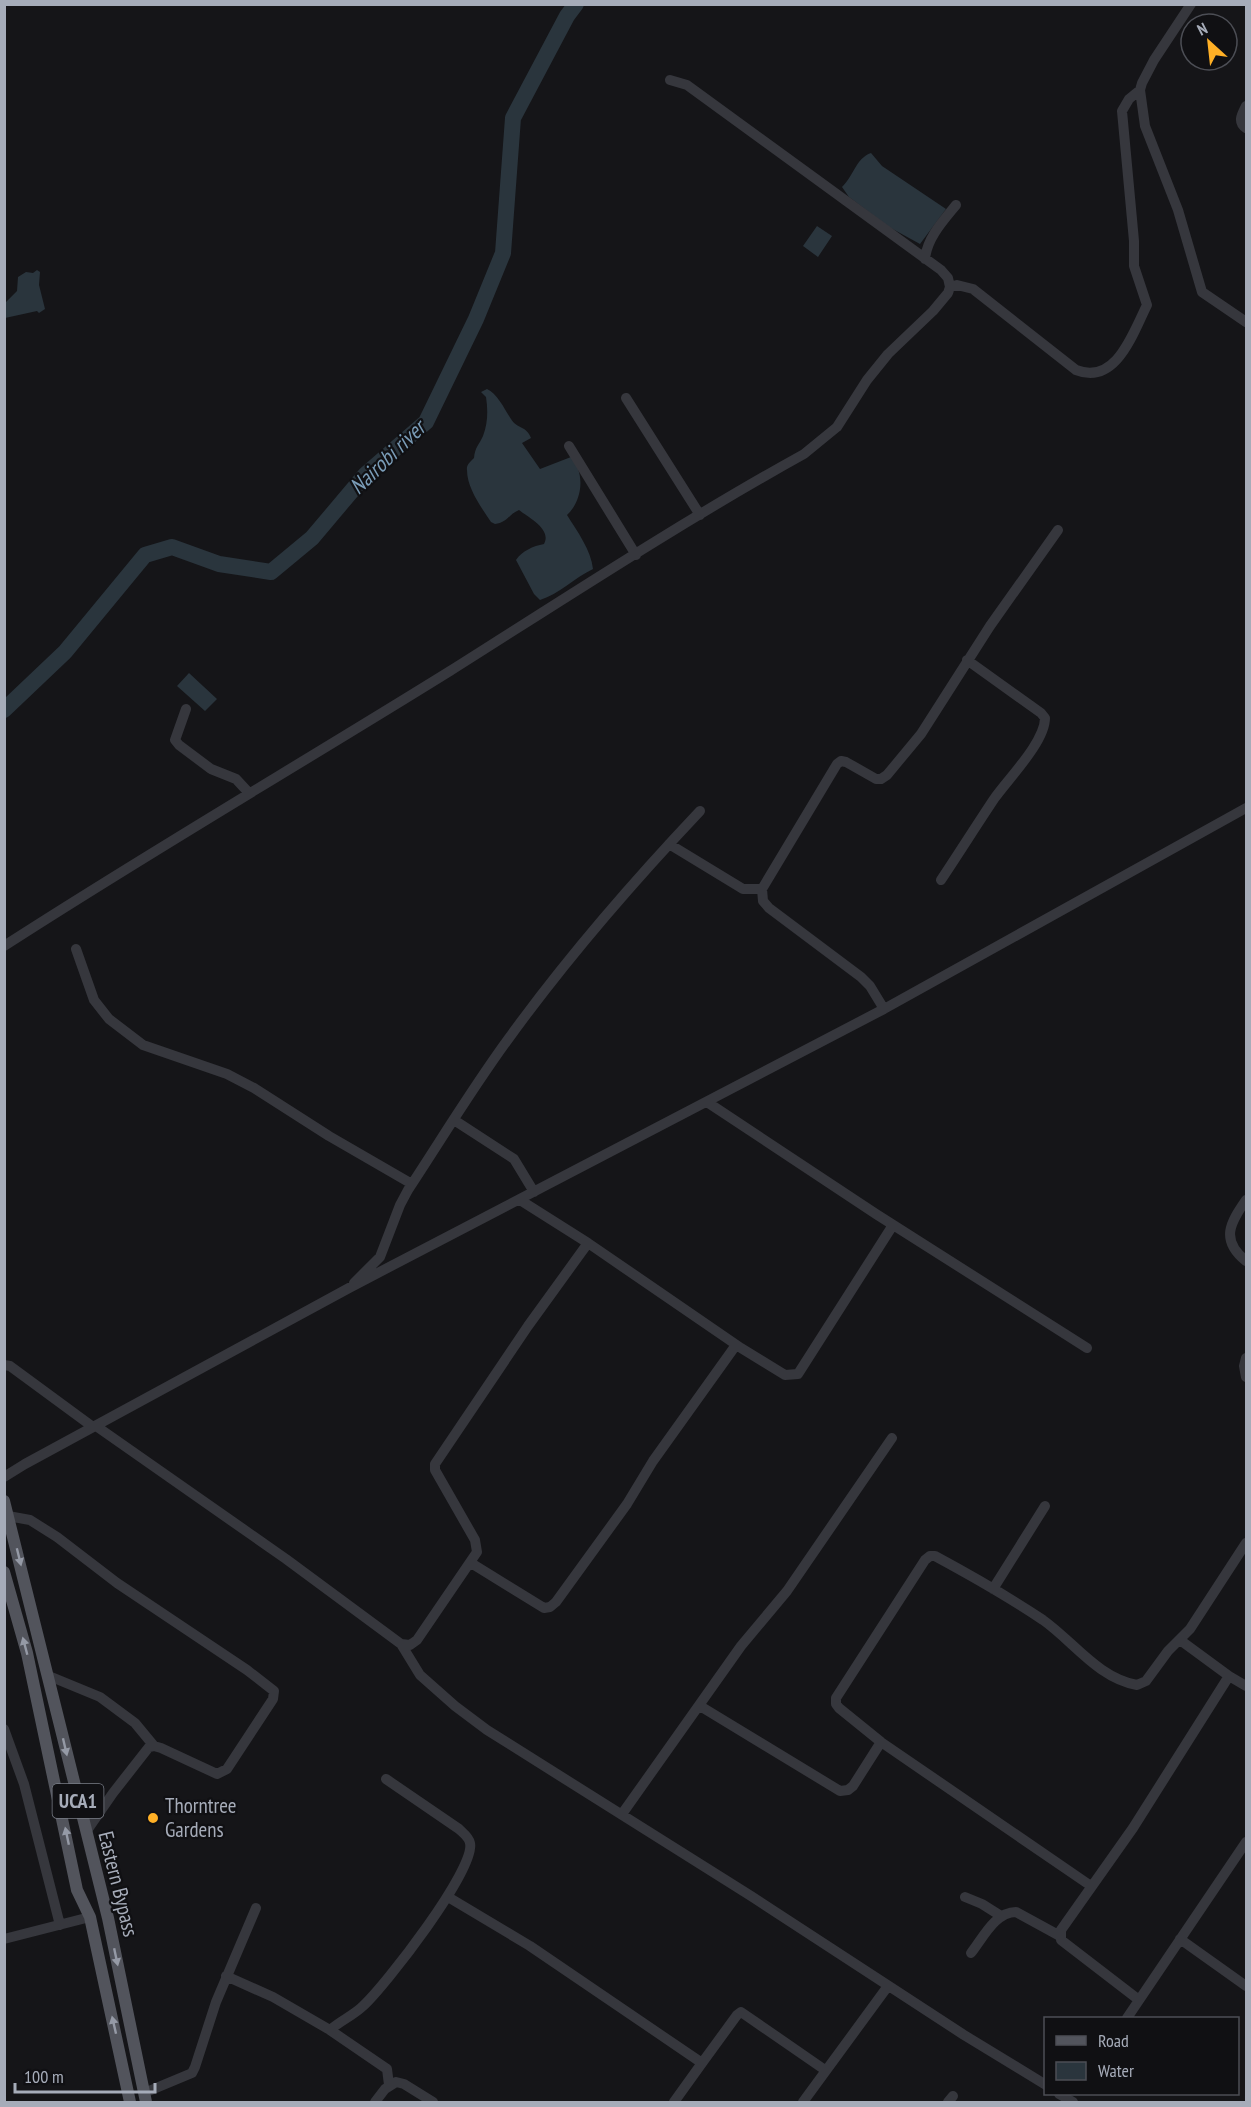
<svg xmlns="http://www.w3.org/2000/svg" width="1251" height="2107" font-family="'PT Sans Narrow',sans-serif">
<rect width="100%" height="100%" fill="#151518"/>
<path fill="#2a353d" d="M871,153L882,166L946,209L920,244L889,227L849,197L842,187C853,177 856,158 871,153Z
M817,226L832,236L818,257L803,246Z
M37,270L40,272L39,285L45,309L39,313L37,311L5,318L6,302L17,291L18,277L26,272L33,273Z
M487,389C497,393 505,410 511,419C517,429 527,426 531,438L522,443L540,469L571,457C586,474 582,501 567,515C577,531 591,550 593,569C574,578 559,594 540,600L534,594L516,560C522,551 533,546 544,544C552,529 529,518 519,510C509,514 507,523 495,524L491,522C481,507 467,488 467,470C466,465 471,461 474,458C475,447 479,445 483,436C488,423 488,410 486,397L481,392Z
M189,673L217,699L205,711L177,686Z"/>
<g fill="none" stroke-linecap="round" stroke-linejoin="round">
<path stroke="#2a353d" stroke-width="16" d="M4,710L65,652L145,555L172,547L219,564L271,572L312,538L366,474L426,422L476,319L503,253L513,118L567,16L576,4"/>
<path stroke="#36373d" stroke-width="10" d="M1191,4L1154,60L1142,83L1140,90L1145,126L1178,210L1202,292L1246,322
M1246,106C1242,114 1237,122 1246,128
M925,259C927,238 943,221 956,205
M950,287L957,285L973,289L1076,370C1116,386 1133,333 1147,305L1134,266V241L1122,111L1129,99L1140,90
M626,398L700,515
M569,446L636,555
M186,709L175,740L179,745L211,769L236,779L249,793
M669,844L743,889H762
M941,880C959,853 976,826 994,799C1008,779 1045,742 1045,718L1041,713L967,660
M4,946C151,851 302,763 450,671C567,597 683,521 804,454L837,427L867,380L888,354L933,311L948,293L950,287L948,278L941,270L687,85L670,80
M76,949L94,1000L109,1019L143,1045L227,1074L254,1088L329,1136L412,1184
M884,1009L870,986L861,977L769,908L763,901L762,889L837,764L841,761L846,762L876,779H881L887,775L921,734L990,626L1058,530
M707,1102L876,1214L1087,1348
M454,1120L514,1159L534,1192
M520,1200L588,1243L741,1348L785,1375L798,1374L893,1225
M1246,1200C1230,1223 1220,1240 1246,1261
M354,1283L380,1257L400,1205L408,1190C441,1140 473,1087 509,1038C567,958 632,883 700,811
M1246,1358L1244,1366L1246,1377
M4,1365L10,1366L93,1427
M96,1426L286,1559L401,1644L410,1645L417,1640L477,1552L475,1540L435,1470V1464L528,1326L588,1243
M4,1477L25,1464L349,1288L884,1009L1246,808
M8,1516L30,1520L57,1537L117,1583L247,1670L274,1691L273,1699L227,1769L217,1774L161,1748L154,1746L149,1747L113,1793L86,1832
M471,1563L544,1608L550,1607L556,1602L627,1504L653,1461L736,1345
M993,1589L1045,1506
M1180,1640L1229,1676
M401,1644L420,1675L455,1706L487,1730L751,1896L964,2035L1046,2085
M49,1676L100,1697L135,1723L154,1746
M700,1706L840,1791L848,1790L853,1786L881,1742
M4,1729L24,1784L60,1925
M622,1814L741,1646L787,1591L892,1438
M1091,1886L881,1742L839,1708L836,1704V1698L925,1560L930,1556H935C972,1576 1009,1597 1043,1620C1074,1642 1098,1678 1137,1685L1146,1681L1168,1651L1190,1629L1246,1543
M448,1897L530,1946L702,2063L737,2015L741,2012L825,2070
M965,1897L982,1904L1001,1916
M4,1939L90,1917
M1180,1939L1246,1986
M971,1953C983,1938 995,1912 1016,1912L1060,1936
M226,1976L273,1997L330,2030C340,2021 354,2015 363,2006C385,1986 476,1869 470,1843C469,1837 463,1833 459,1829L386,1779
M1139,2000L1061,1940V1930L1133,1828L1229,1676L1246,1686
M1127,2018L1246,1842
M330,2030L387,2069L389,2085
M144,2093L192,2073L195,2067L216,2002L256,1908
M1059,2094L1073,2102
M375,2102L385,2089L396,2082L404,2084L433,2102
M674,2102L702,2063
M803,2102L888,1986
M948,2102L953,2096"/>
<path stroke="#52545c" stroke-width="12" d="M4,1501L108,1918L146,2102
M4,1572L27,1653L77,1890L90,1917L130,2102"/>
</g>
<defs><path id="oneway-solid" d="M-6-.8H1V-3.2L6.5 0L1 3.2V.8H-6Z" transform="scale(1.5)"/></defs>
<g fill="#959aa6">
<use href="#oneway-solid" transform="translate(19 1557) rotate(76)"/>
<use href="#oneway-solid" transform="translate(25 1646) rotate(-105)"/>
<use href="#oneway-solid" transform="translate(65 1747) rotate(77)"/>
<use href="#oneway-solid" transform="translate(67 1836) rotate(-102)"/>
<use href="#oneway-solid" transform="translate(116 1957) rotate(78)"/>
<use href="#oneway-solid" transform="translate(114 2025) rotate(-103)"/>
</g>
<circle fill="#ffb026" stroke="#101013" stroke-width="2" cx="153" cy="1818" r="6"/>
<g text-anchor="middle" stroke-width="4.5" stroke-linejoin="round" paint-order="stroke">
<rect fill="#101013" stroke="#797d87" stroke-width="1.5" x="52.5" y="1784" width="51" height="34" rx="4.5"/>
<g font-size="20" font-weight="bold" fill="#a6acb9">
<text x="78" y="1808">UCA1</text>
</g>
<g font-size="21" fill="#a6acb9" stroke="#101013" text-anchor="start">
<text x="165" y="1813">Thorntree<tspan x="165" dy="24">Gardens</tspan></text>
</g>
<g font-size="21" fill="#a6acb9" stroke="#101013">
<text transform="translate(118 1884) rotate(76)" y="7">Eastern Bypass</text>
</g>
<g font-size="22" font-style="italic" fill="#7a9cb7" stroke="#101013">
<text transform="translate(387 457) rotate(-44)" y="8">Nairobi river</text>
</g>
</g>
<rect width="1251" height="2107" fill="none" stroke="#a6acb9" stroke-width="12"/>
<rect x="1044" y="2017" width="195" height="78" fill="#101013" stroke="#4c4e55" stroke-width="1.5"/>
<rect x="1056" y="2036" width="30" height="9" fill="#52545c" stroke="#4c4e55" stroke-width="1.5"/>
<text x="1098" y="2047" font-size="18" fill="#a6acb9">Road</text>
<rect x="1056" y="2062" width="30" height="18" fill="#2a353d" stroke="#4c4e55" stroke-width="1.5"/>
<text x="1098" y="2077" font-size="18" fill="#a6acb9">Water</text>
<g transform="translate(1209 42) rotate(333)"><circle r="28" fill="#101013" stroke="#4c4e55" stroke-width="1.5"/>
<path d="M0-4.5L10 22L0 15L-10 22Z" fill="#ffb026"/>
<text y="-9" font-size="16" font-weight="bold" text-anchor="middle" fill="#a6acb9">N</text>
</g>
<path d="M15 2083v9h140v-9" fill="none" stroke="#a6acb9" stroke-width="3"/>
<text x="24" y="2083" font-size="18" fill="#a6acb9" stroke="#101013" stroke-width="4.5" paint-order="stroke">100 m</text>
</svg>
